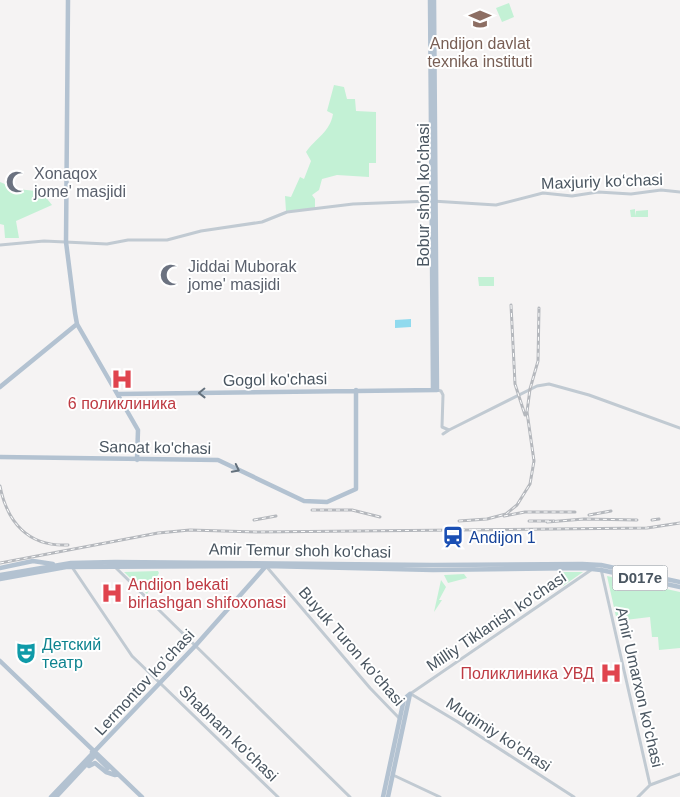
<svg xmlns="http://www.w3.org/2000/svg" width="680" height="797" font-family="Arial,sans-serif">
<rect width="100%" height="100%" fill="#f5f3f3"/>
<path fill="#c3f1d5" d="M509,3L514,17L502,22L496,8Z
M334,85L344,87L347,99H355L356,111L376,112V163H369V177L337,175L322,179L319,190L312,195L315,199V208L286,211L285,196L291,197L300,177L304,179L311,161L306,152C316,138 330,132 333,114L327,111Z
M0,182L17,189L36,191L44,195L52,205L16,221L19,238H5L4,225L0,224Z
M635,209V216L636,211L648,210V217H631L630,210Z
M478,277H494V286H479Z
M158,571L159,573L147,594L124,572Z
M560,572H583L563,586L562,581L564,578L561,576Z
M464,574L467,578L448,583L444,575Z
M607,576L680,592V648L659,650L658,637H652L650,617L617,621Z
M441,580L446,587L439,600H442L434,612Z"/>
<path fill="#90daee" d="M411,319V327L395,328V320Z"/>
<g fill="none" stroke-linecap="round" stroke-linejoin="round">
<path stroke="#c1cad2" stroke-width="3" d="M0,245L44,241L107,244L128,240H167L201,231L262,222L287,212L353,204L432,201L496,205L543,193L572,196L598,192L631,194L661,190L680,192
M437,390L441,391L443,395L442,427L449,430L537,386L549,384L589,395L680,428
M443,434L449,430
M266,566L370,688L400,719
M72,567L132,656L278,797
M115,567L350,797
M601,569L650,785
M410,694L591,570
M411,694L458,722L574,797
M393,775L440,797
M638,797L650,785L680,774"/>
<path stroke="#b3c2d1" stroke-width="4.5" d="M68,0L66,242L75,313L77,324L138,430L137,460
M430,0L433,389
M0,387L77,324
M119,394L437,390L434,0
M0,457L218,460L304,501L327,502L356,489V390
M0,568L33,561L53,564
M0,575L71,563L115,562L433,565L582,564L601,565L680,582
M0,579L66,567L266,566L433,570L583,568L601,570L680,587
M0,661L142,797
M92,752L108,768
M89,766L95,763L106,772L115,775
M51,797L196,645L266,566
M56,797L96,754
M383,797L404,699L410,694
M388,797L410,694"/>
<g stroke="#b5b8bd" stroke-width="3">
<path id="rail" d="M511,305L515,384L525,415
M0,486C7,522 28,547 68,545
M312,510H352L380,517
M589,515L611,511
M504,516L525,512H575
M254,520L276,516
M652,520L659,519
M459,521L487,519L506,514L517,505L530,484L534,461L527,412L530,389L538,361L539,308
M529,521H554
M547,522L584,519L637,520
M0,563L158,533L190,530L257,532L647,528L680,523"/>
</g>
<use href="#rail" stroke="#fff" stroke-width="1" stroke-dasharray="4" stroke-linecap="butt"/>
</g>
<defs><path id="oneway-chevron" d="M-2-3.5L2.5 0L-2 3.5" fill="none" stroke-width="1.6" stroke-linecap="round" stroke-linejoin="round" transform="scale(1.25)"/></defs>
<g stroke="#64717d">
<use href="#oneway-chevron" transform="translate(202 393) rotate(179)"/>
<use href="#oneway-chevron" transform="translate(236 469) rotate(27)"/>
</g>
<defs>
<g id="university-bare" transform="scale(1.725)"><path d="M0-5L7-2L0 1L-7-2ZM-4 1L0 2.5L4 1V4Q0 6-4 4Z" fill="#8d6e63" stroke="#fff" stroke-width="2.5" paint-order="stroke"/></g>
<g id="mosque-bare" transform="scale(1.725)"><path d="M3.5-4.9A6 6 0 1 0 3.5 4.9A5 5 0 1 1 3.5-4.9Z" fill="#6b7280" stroke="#fff" stroke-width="2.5" paint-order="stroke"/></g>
<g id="hospital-bare" transform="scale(1.725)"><path d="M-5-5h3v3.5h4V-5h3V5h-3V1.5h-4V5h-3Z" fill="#e0444e" stroke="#fff" stroke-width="2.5" paint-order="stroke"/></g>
<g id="station-bare" transform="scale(1.725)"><path d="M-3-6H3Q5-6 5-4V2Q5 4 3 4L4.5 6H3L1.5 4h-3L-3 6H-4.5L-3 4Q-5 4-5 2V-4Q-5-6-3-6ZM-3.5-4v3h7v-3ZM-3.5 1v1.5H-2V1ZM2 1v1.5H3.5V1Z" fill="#1a4fb4" stroke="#fff" stroke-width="2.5" paint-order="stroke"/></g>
<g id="theatre-bare" transform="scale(1.725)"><path d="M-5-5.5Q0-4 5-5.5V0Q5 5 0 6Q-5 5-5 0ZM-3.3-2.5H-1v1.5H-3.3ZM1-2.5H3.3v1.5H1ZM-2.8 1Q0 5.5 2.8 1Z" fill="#0f9aa8" stroke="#fff" stroke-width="2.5" paint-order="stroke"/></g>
</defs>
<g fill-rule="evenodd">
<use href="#university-bare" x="480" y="19"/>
<use href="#mosque-bare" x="17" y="182"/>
<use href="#mosque-bare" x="171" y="275"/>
<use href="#hospital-bare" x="122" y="379"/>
<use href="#station-bare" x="453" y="537"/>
<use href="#hospital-bare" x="112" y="593"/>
<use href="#theatre-bare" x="26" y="653"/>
<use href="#hospital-bare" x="611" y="673"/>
</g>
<g text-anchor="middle" stroke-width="4" stroke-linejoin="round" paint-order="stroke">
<rect fill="#fff" stroke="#808990" stroke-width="1" x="612.5" y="565.5" width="55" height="25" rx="4"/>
<g font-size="15" font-weight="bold" fill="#4a5661">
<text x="640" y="583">D017e</text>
</g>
<g font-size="16" fill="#785e54" stroke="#fff">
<text x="480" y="49">Andijon davlat<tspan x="480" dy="18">texnika instituti</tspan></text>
</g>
<g font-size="16" fill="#5b616d" stroke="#fff" text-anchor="start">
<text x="34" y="179">Xonaqox<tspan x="34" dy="18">jome' masjidi</tspan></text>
<text x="188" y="272">Jiddai Muborak<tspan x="188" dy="18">jome' masjidi</tspan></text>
</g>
<g font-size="16" fill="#4a5661" stroke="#fff">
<text transform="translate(602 181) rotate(-2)" y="6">Maxjuriy koʻchasi</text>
<text transform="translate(423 195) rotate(-90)" y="6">Bobur shoh ko'chasi</text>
<text transform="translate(275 379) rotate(-1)" y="6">Gogol ko'chasi</text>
<text transform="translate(155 447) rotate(1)" y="6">Sanoat ko'chasi</text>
<text transform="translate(300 550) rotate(1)" y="6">Amir Temur shoh ko'chasi</text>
<text transform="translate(496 621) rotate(-34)" y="6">Milliy Tiklanish ko'chasi</text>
<text transform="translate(352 646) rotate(49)" y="6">Buyuk Turon ko'chasi</text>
<text transform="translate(144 682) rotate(-47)" y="6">Lermontov ko’chasi</text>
<text transform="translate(640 687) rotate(77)" y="6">Amir Umarxon ko'chasi</text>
<text transform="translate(229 733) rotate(44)" y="6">Shabnam ko'chasi</text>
<text transform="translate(499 734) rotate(33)" y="6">Muqimiy ko'chasi</text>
</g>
<g font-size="16" fill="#be3a42" stroke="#fff">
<text x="122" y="409">6 поликлиника</text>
<text x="128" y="590" text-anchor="start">Аndijon bekati<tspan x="128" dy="18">birlashgan shifoxonasi</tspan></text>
<text x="594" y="679" text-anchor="end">Поликлиника УВД</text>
</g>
<g font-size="16" fill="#164399" stroke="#fff" text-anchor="start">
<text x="469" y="543">Andijon 1</text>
</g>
<g font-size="16" fill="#0d838f" stroke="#fff" text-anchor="start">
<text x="42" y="650">Детский<tspan x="42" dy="18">театр</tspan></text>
</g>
</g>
</svg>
